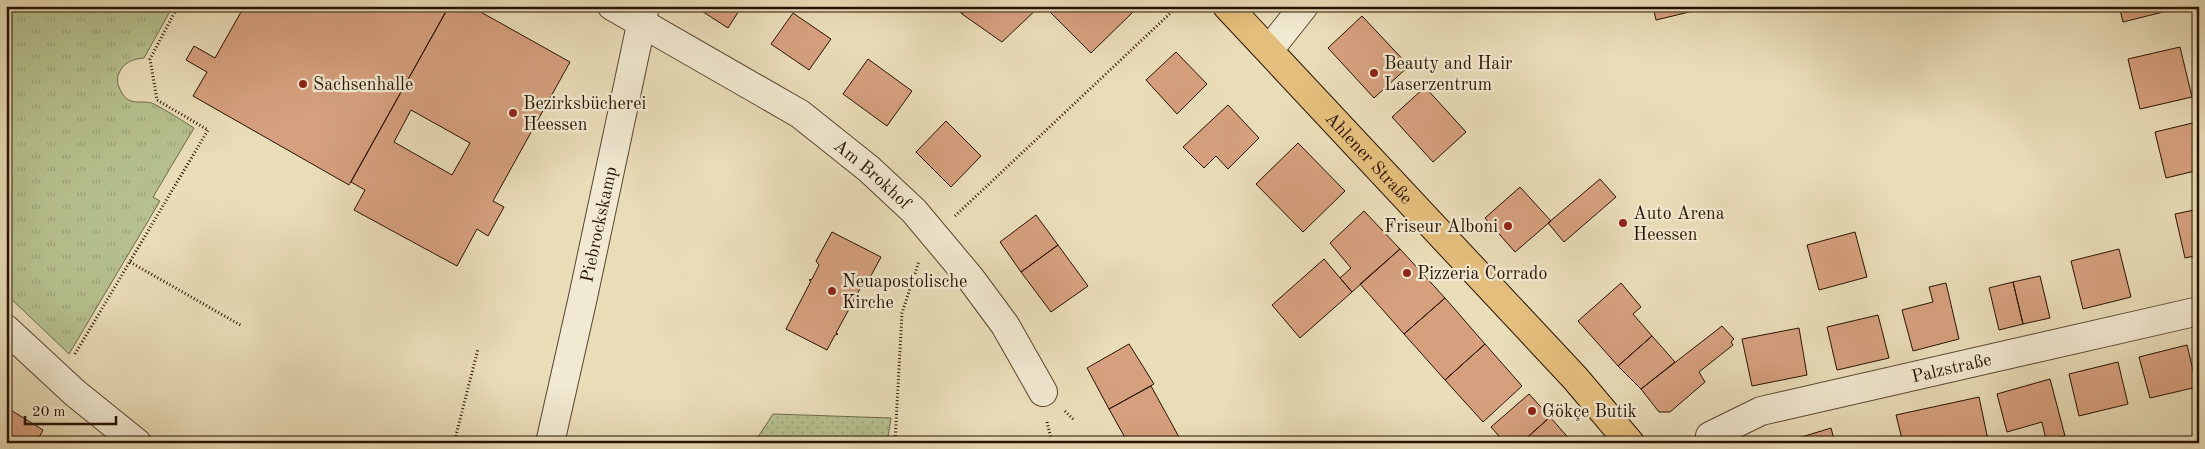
<svg xmlns="http://www.w3.org/2000/svg" width="2205" height="449" font-family="'Old Standard TT',serif">
<defs>
<pattern id="grass-tufts" width="24" height="20" patternUnits="userSpaceOnUse" patternTransform="scale(1.25)"><rect width="24" height="20" fill="#b6c18f"/><path d="M3 7l-1-3M5 7V3M7 7l1-3M15 17l-1-3M17 17v-4M19 17l1-3" fill="none" stroke="#9ca57a"/></pattern>
<pattern id="park-dots" width="8" height="8" patternUnits="userSpaceOnUse" patternTransform="scale(1.25)"><rect width="8" height="8" fill="#b6c18f"/><path d="M2 2h.1M6 6h.1" fill="none" stroke="#9ca57a" stroke-width="1.8" stroke-linecap="round"/></pattern>
</defs>
<rect width="100%" height="100%" fill="#e9ddb8"/>
<filter id="stains"><feTurbulence type="fractalNoise" baseFrequency=".004" numOctaves="4"/><feColorMatrix values="0 0 0 0 .2 0 0 0 0 .09 0 0 0 0 .02 0 0 0 .5 -.17"/></filter>
<radialGradient id="worn" r=".72"><stop offset=".6" stop-color="#630" stop-opacity="0"/><stop offset="1" stop-color="#630" stop-opacity=".3"/></radialGradient>
<path fill="url(#grass-tufts)" stroke="#6f6a48" d="M6,6H173L144,58C133,59 124,62 119,73C117,77 117,83 119,87C128,110 142,98 154,104C168,111 181,120 194,128L153,197L160,201L69,354L6,294Z"/>
<path fill="url(#park-dots)" stroke="#6f6a48" d="M773,414L891,418L887,443H754Z"/>
<path fill="#d6a07e" stroke="#281202" fill-rule="evenodd" d="M233,6H449L349,185L193,96L207,72L186,60L194,46L215,58L241,12Z
M449,6H459L465,9L466,6H470L570,62L493,201L504,207L488,236L477,229L457,266L354,210L365,190L351,182ZM411,110L470,143L452,175L394,142Z
M694,6H742L728,28Z
M954,6H970L962,14Z
M970,6H1040L1002,42L962,14Z
M1044,6H1130L1135,10L1091,53Z
M1653,6H1714L1656,20Z
M2119,6H2170L2171,10L2123,22Z
M793,13L831,39L809,70L771,44Z
M1362,16L1409,66L1374,98L1328,48Z
M2180,47L2192,97L2140,109L2128,59Z
M1176,52L1207,84L1177,114L1146,80Z
M868,59L912,91L887,126L843,94Z
M1425,87L1466,132L1433,162L1392,117Z
M1228,105L1259,138L1228,169L1216,156L1204,168L1183,147Z
M946,121L981,156L951,187L916,152Z
M2197,122L2199,131V170L2166,178L2155,132Z
M1298,143L1345,191L1303,232L1256,184Z
M1600,179L1616,197L1564,242L1548,223Z
M1520,187L1551,221L1515,252L1485,218Z
M2199,209V255L2185,258L2175,214Z
M1364,211L1400,249L1352,292L1340,278L1351,268L1330,243Z
M1036,215L1058,245L1021,272L1000,242Z
M832,232L881,257L865,287H861L836,333L838,334L835,335L827,350L786,329L811,281L809,280L812,279L819,265L816,261Z
M1855,232L1867,277L1819,290L1807,245Z
M1058,245L1088,286L1051,312L1021,272Z
M1400,249L1445,298L1404,334L1360,284Z
M2119,249L2131,297L2083,309L2071,261Z
M1324,259L1352,292L1300,338L1272,305Z
M2040,276L2050,318L2023,324L2013,282Z
M2013,282L2023,324L1999,330L1989,288Z
M1621,283L1641,307L1633,314L1652,336L1618,366L1578,321Z
M1946,283L1959,339L1913,351L1902,310L1933,302L1929,287Z
M1445,298L1485,344L1445,380L1404,334Z
M1878,315L1889,358L1837,370L1827,327Z
M1722,326L1734,339L1731,342L1733,345L1699,372L1705,382L1670,412H1659L1641,389Z
M1799,328L1807,375L1752,386L1742,339Z
M1652,336L1675,362L1641,389L1618,366Z
M1129,344L1154,384L1109,409L1087,368Z
M1485,344L1522,386L1483,422L1445,380Z
M2187,345L2197,387L2150,398L2139,357Z
M2118,362L2128,404L2079,416L2069,374Z
M2050,379L2065,436L2046,440L2042,422L2007,432L1997,394Z
M1151,386L1179,437L1169,443H1128L1109,409Z
M1529,394L1550,417L1521,443H1505L1491,427Z
M1979,397L1988,440L1977,443H1903L1896,415Z
M6,407L43,430L36,443H6Z
M1550,417L1573,443H1521Z
M1831,428L1835,443H1796L1795,439Z"/>
<g fill="none" stroke-linecap="round" stroke-linejoin="round">
<g stroke="#584530" stroke-width="30">
<g id="minor">
<path id="s1" d="M612,6L800,114L869,169L914,211L971,279L1005,325L1043,392"/>
<path d="M1269,50L1304,6"/>
<path d="M6,329L75,393L137,443"/>
<path id="s2" d="M1710,436L1761,411L2199,311"/>
<path id="s3" d="M550,443L583,297L645,6"/>
</g>
</g>
<g stroke="#281202" stroke-width="30">
<g id="major">
<path id="s4" d="M1227,6L1575,378L1630,443"/>
</g>
</g>
<path stroke="#281202" stroke-width="3" stroke-dasharray="1 2.5" stroke-linecap="butt" d="M955,216L1178,6
M130,262L242,326
M75,354L208,130L157,100L150,59L178,6
M1065,411L1074,420
M1047,422L1052,443
M454,443L478,349
M895,443L902,313L919,261"/>
<use href="#minor" stroke="#f1e9d1" stroke-width="28"/>
<use href="#major" stroke="#e4be7c" stroke-width="28"/>
</g>
<g fill="#8f2418" stroke="#f1e9d1" stroke-width="2">
<circle cx="1374" cy="73" r="5"/>
<circle cx="303" cy="84" r="5"/>
<circle cx="513" cy="113" r="5"/>
<circle cx="1623" cy="223" r="5"/>
<circle cx="1508" cy="226" r="5"/>
<circle cx="1407" cy="273" r="5"/>
<circle cx="832" cy="291" r="5"/>
<circle cx="1532" cy="411" r="5"/>
</g>
<g text-anchor="middle" stroke-width="4.5" stroke-linejoin="round" paint-order="stroke">
<g font-size="18" fill="#281202" stroke="#f1e9d1" text-anchor="start">
<text x="1384" y="69">Beauty and Hair<tspan x="1384" dy="21">Laserzentrum</tspan></text>
<text x="313" y="90">Sachsenhalle</text>
<text x="523" y="109">Bezirksbücherei<tspan x="523" dy="21">Heessen</tspan></text>
<text x="1633" y="219">Auto Arena<tspan x="1633" dy="21">Heessen</tspan></text>
<text x="1498" y="232" text-anchor="end">Friseur Alboni</text>
<text x="1417" y="279">Pizzeria Corrado</text>
<text x="842" y="287">Neuapostolische<tspan x="842" dy="21">Kirche</tspan></text>
<text x="1542" y="417">Gökçe Butik</text>
</g>
<g font-size="18" fill="#281202" stroke="#f1e9d1">
<text dy="6" stroke="none"><textPath href="#s4" startOffset="208">Ahlener Straße</textPath></text>
<text dy="6" stroke="none"><textPath href="#s1" startOffset="311">Am Brokhof</textPath></text>
<text dy="6" stroke="none"><textPath href="#s3" startOffset="224">Piebrockskamp</textPath></text>
<text dy="6" stroke="none"><textPath href="#s2" startOffset="252">Palzstraße</textPath></text>
</g>
</g>
<rect width="2205" height="449" fill="none" stroke="#e9ddb8" stroke-width="25"/>
<rect x="8" y="8" width="2190" height="434" fill="none" stroke="#281202" stroke-width="2.5"/>
<rect x="12" y="12" width="2180" height="424" fill="none" stroke="#281202"/>
<path d="M25 416v8h91v-8" fill="none" stroke="#281202" stroke-width="2.5"/>
<text x="32" y="416" font-size="15" fill="#281202" stroke="#f1e9d1" stroke-width="4" paint-order="stroke">20 m</text>
<rect width="100%" height="100%" filter="url(#stains)"/>
<rect width="100%" height="100%" fill="url(#worn)"/>
</svg>
